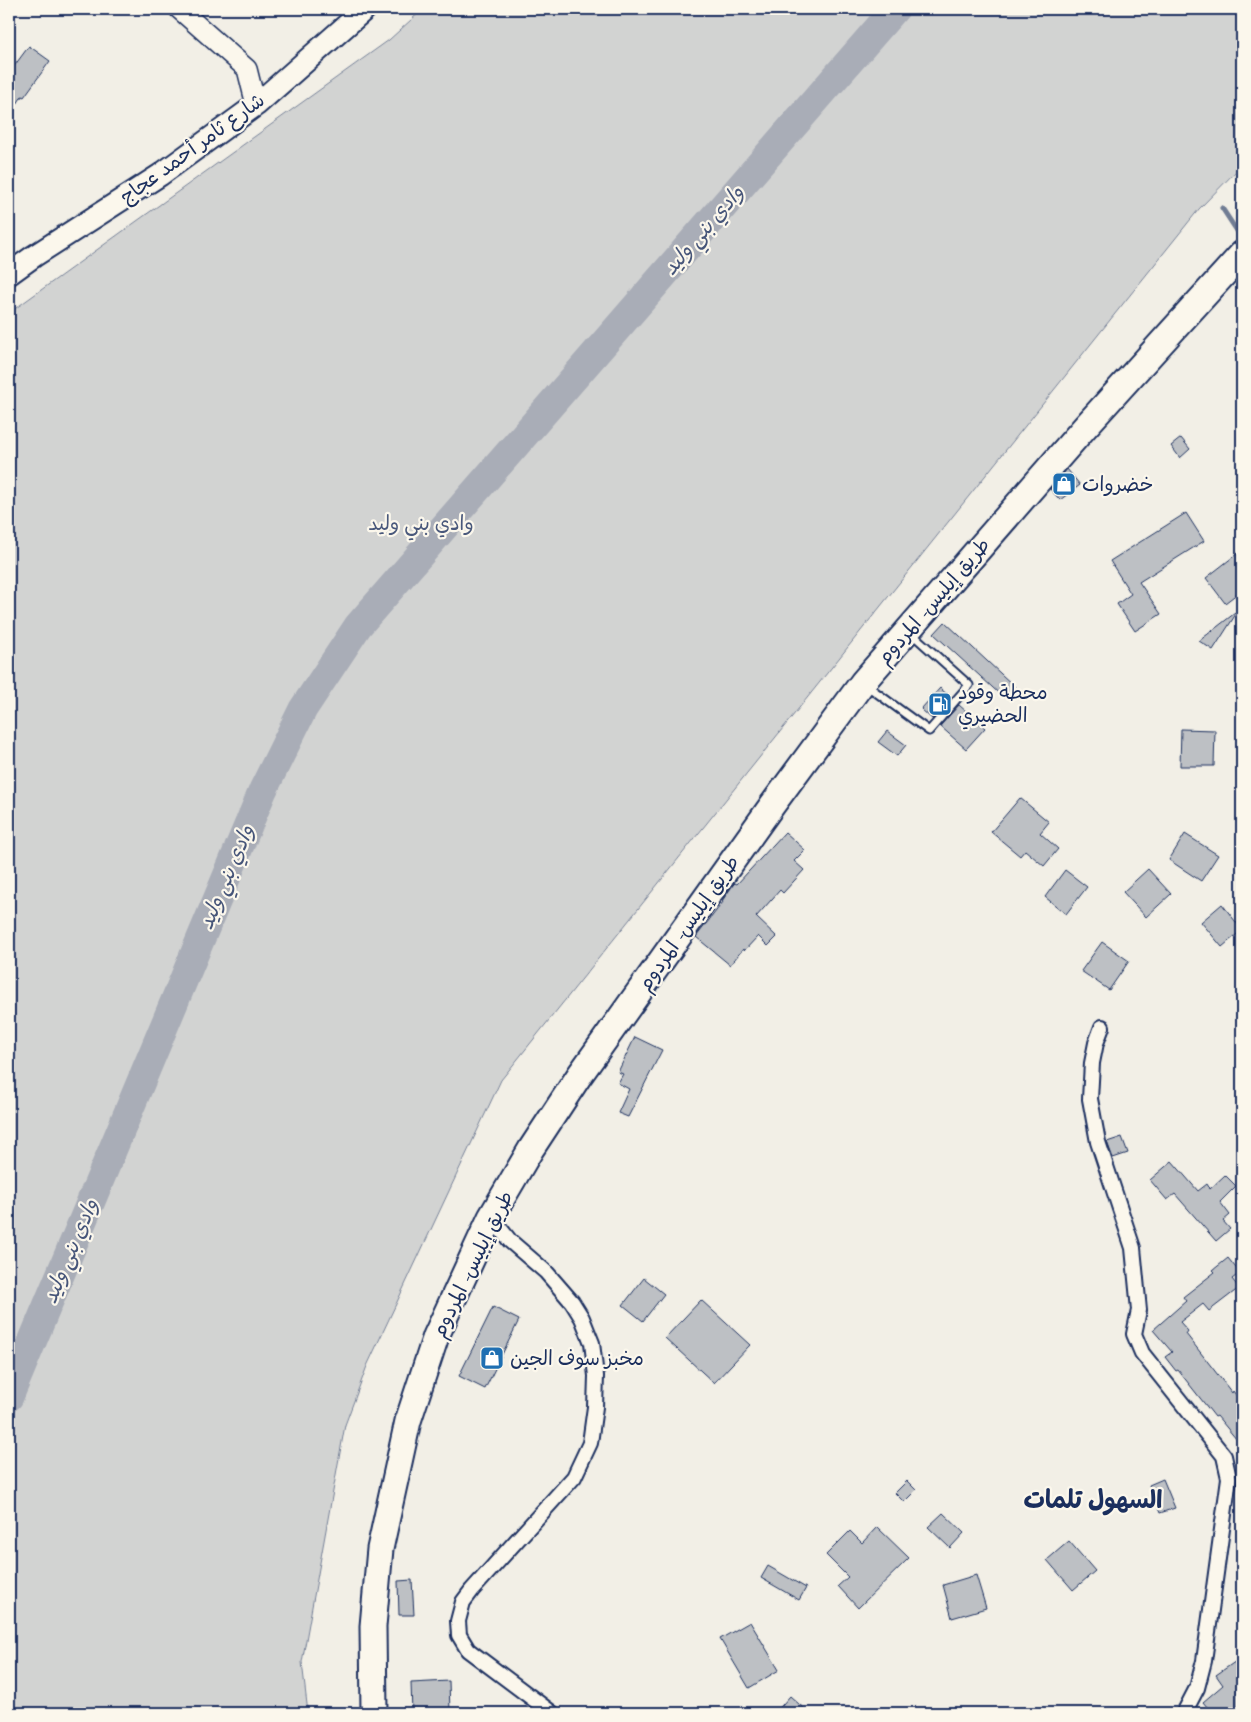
<svg xmlns="http://www.w3.org/2000/svg" width="1251" height="1722" font-family="Caveat,'Playpen Sans Arabic',sans-serif">
<rect width="100%" height="100%" fill="#f2efe6"/>
<filter id="ink" filterUnits="userSpaceOnUse"><feTurbulence type="fractalNoise" baseFrequency=".02" numOctaves="2"/><feDisplacementMap in="SourceGraphic" scale="10" xChannelSelector="R" yChannelSelector="G"/><feConvolveMatrix kernelMatrix="1 2 1 2 8 2 1 2 1" color-interpolation-filters="sRGB"/></filter>
<g filter="url(#ink)">
<path fill="#d2d3d2" stroke="#768198" d="M423,9H1242V165L1199,209L501,1080L367,1366L345,1425L302,1662L308,1713H9V313L389,40Z"/>
<g fill="none" stroke-linecap="round" stroke-linejoin="round">
<path stroke="#707b93" stroke-width="5" d="M1222,208L1239,234"/>
<path stroke="#a9adb7" stroke-width="29" d="M9,1397L263,790L303,709L358,626L895,9"/>
</g>
<path fill="#bdc0c4" stroke="#1b2f5e" d="M29,46L50,61L24,97L22,96L9,117V73Z
M1181,438L1190,449L1180,458L1171,446Z
M1067,469L1080,485L1060,500L1050,489Z
M1186,513L1204,541L1139,582L1161,614L1135,631L1117,604L1131,594L1110,561Z
M1242,550V590L1225,603L1206,578Z
M1235,613L1236,614L1213,650L1199,641Z
M945,622L1015,687L1004,698L934,634Z
M940,688L951,698L932,719L921,709Z
M959,705L985,728L966,749L940,726Z
M1181,729L1215,730L1214,766H1180Z
M887,731L906,745L897,756L878,742Z
M1020,798L1049,822L1040,833L1058,849L1044,866L1025,850L1020,856L991,832Z
M785,832L805,850L794,861L804,870L783,893L780,890L756,917L777,937L768,946L758,936L744,951L743,949L730,965L696,937L723,902L722,901L733,885L735,883L737,884Z
M1185,834L1218,855L1201,881L1169,860Z
M1148,869L1171,894L1146,917L1123,892Z
M1065,870L1087,887L1066,914L1045,897Z
M1222,904L1242,930L1222,947L1201,922Z
M1102,942L1129,961L1109,990L1081,971Z
M635,1037L662,1050L628,1117L618,1113L629,1089L618,1083L623,1074L618,1072Z
M1122,1137L1128,1153L1113,1158L1107,1142Z
M1172,1161L1198,1191L1207,1184L1210,1189L1225,1175L1236,1186L1220,1202L1230,1215L1223,1221L1230,1229L1216,1241L1175,1194L1167,1200L1150,1180Z
M1228,1258L1240,1273L1232,1279L1239,1288L1209,1311L1203,1304L1180,1322L1188,1331L1186,1334L1232,1393L1233,1391L1242,1403V1446L1217,1416L1215,1417L1178,1370L1176,1371L1165,1357L1172,1352L1153,1330L1186,1301L1183,1297L1215,1272L1213,1270Z
M644,1278L664,1294L643,1321L623,1305Z
M701,1300L750,1345L714,1383L665,1338Z
M493,1307L519,1320L485,1389L459,1376Z
M1163,1479L1175,1508L1160,1513L1149,1485Z
M907,1481L916,1490L904,1502L895,1493Z
M943,1513L964,1533L950,1548L928,1527Z
M877,1527L909,1558L858,1608L838,1586L848,1577L826,1555L850,1531L862,1543Z
M1069,1541L1095,1571L1073,1590L1047,1560Z
M768,1566L806,1588L799,1600L761,1578Z
M976,1575L986,1608L952,1618L943,1585Z
M412,1580L414,1615H399L398,1581Z
M750,1622L779,1670L749,1688L720,1639Z
M1242,1657V1709L1236,1713H1212L1203,1702L1223,1685L1216,1675Z
M449,1681L450,1713H412L411,1683Z
M790,1696L809,1713H775Z"/>
<g fill="none" stroke-linecap="round" stroke-linejoin="round">
<g stroke="#1b2f5e" stroke-width="11">
<path id="lane" d="M866,685L929,731L969,685L910,632"/>
</g>
<g stroke="#1b2f5e" stroke-width="18">
<path id="street" d="M1102,1027L1096,1043L1092,1063L1090,1099L1098,1142L1133,1248L1139,1310L1134,1334L1142,1353L1224,1456L1229,1478L1204,1661L1197,1688L1184,1713
M491,1217L510,1241L546,1272L572,1302L582,1318L592,1343L596,1376L595,1407L590,1443L574,1477L472,1590L463,1602L458,1621L459,1635L468,1650L552,1713"/>
</g>
<g stroke="#1b2f5e" stroke-width="22">
<path id="secondary" d="M179,9L247,69L256,105"/>
</g>
<g stroke="#1b2f5e" stroke-width="25">
<path id="primary" d="M9,274L34,256L160,175L256,105L365,9"/>
</g>
<g stroke="#1b2f5e" stroke-width="29">
<path id="highway" d="M374,1713L373,1626L380,1549L408,1421L436,1336L491,1217L531,1149L579,1076L773,804L863,682L1085,427L1242,254"/>
</g>
<use href="#lane" stroke="#fbf7ec" stroke-width="7"/>
<use href="#street" stroke="#fbf7ec" stroke-width="14"/>
<use href="#secondary" stroke="#fbf7ec" stroke-width="19"/>
<use href="#primary" stroke="#fbf7ec" stroke-width="21"/>
<use href="#highway" stroke="#fbf7ec" stroke-width="25"/>
</g>
</g>
<defs>
<g id="shop-square" transform="scale(1.25)"><rect x="-9" y="-9" width="18" height="18" rx="4" fill="#1f6fb2" stroke="#fbf7ec"/><path d="M-5-2.5h2.3a2.7 3.5 0 0 1 5.4 0H5L5.5 6h-11ZM-1.5-2.5h3a1.5 2.3 0 0 0-3 0Z" fill="#fff"/></g>
<g id="fuel-square" transform="scale(1.25)"><rect x="-9" y="-9" width="18" height="18" rx="4" fill="#1f6fb2" stroke="#fbf7ec"/><path d="M-5.5-6h7V0h2V4h1.3V-2.5L3-4.5l.8-.8L6-3V5H2.5V1h-1V6h-7ZM-4.2-4.7v3.2H.2V-4.7Z" fill="#fff"/></g>
</defs>
<g fill-rule="evenodd">
<use href="#shop-square" x="1064" y="484"/>
<use href="#fuel-square" x="940" y="704"/>
<use href="#shop-square" x="492" y="1358"/>
</g>
<g text-anchor="middle" stroke-width="4.5" stroke-linejoin="round" paint-order="stroke">
<g font-size="20" fill="#1b2f5e" stroke="#fbf7ec">
<text transform="translate(192 148) rotate(-36)" y="7">شارع ثامر أحمد عجاج</text>
<text transform="translate(933 601) rotate(-49)" y="7">طريق إيليس- المردوم</text>
<text transform="translate(688 923) rotate(-55)" y="7">طريق إيليس- المردوم</text>
<text transform="translate(472 1264) rotate(-64)" y="7">طريق إيليس- المردوم</text>
</g>
<g font-size="20" fill="#1b2f5e" stroke="#fbf7ec" text-anchor="start">
<text x="1082" y="491">خضروات</text>
<text x="958" y="699">محطة وقود<tspan x="958" dy="23">الحضيري</tspan></text>
<text x="510" y="1365">مخبز سوف الجين</text>
</g>
<g font-size="20" fill="#49587b" stroke="#fbf7ec">
<text x="421" y="530">وادي بني وليد</text>
</g>
<g font-size="21" font-style="italic" fill="#465579" stroke="#fbf7ec">
<text transform="translate(703 230) rotate(-49)" y="7">وادي بني وليد</text>
<text transform="translate(226 877) rotate(-67)" y="7">وادي بني وليد</text>
<text transform="translate(70 1251) rotate(-67)" y="7">وادي بني وليد</text>
</g>
<g font-size="25" font-weight="bold" fill="#1b2f5e" stroke="#fbf7ec">
<text x="1093" y="1508">السهول تلمات</text>
</g>
</g>
<rect width="1251" height="1722" fill="none" stroke="#fbf7ec" stroke-width="30"/>
<rect x="15" y="15" width="1221" height="1692" fill="none" stroke="#1b2f5e" stroke-width="2" filter="url(#ink)"/>
</svg>
